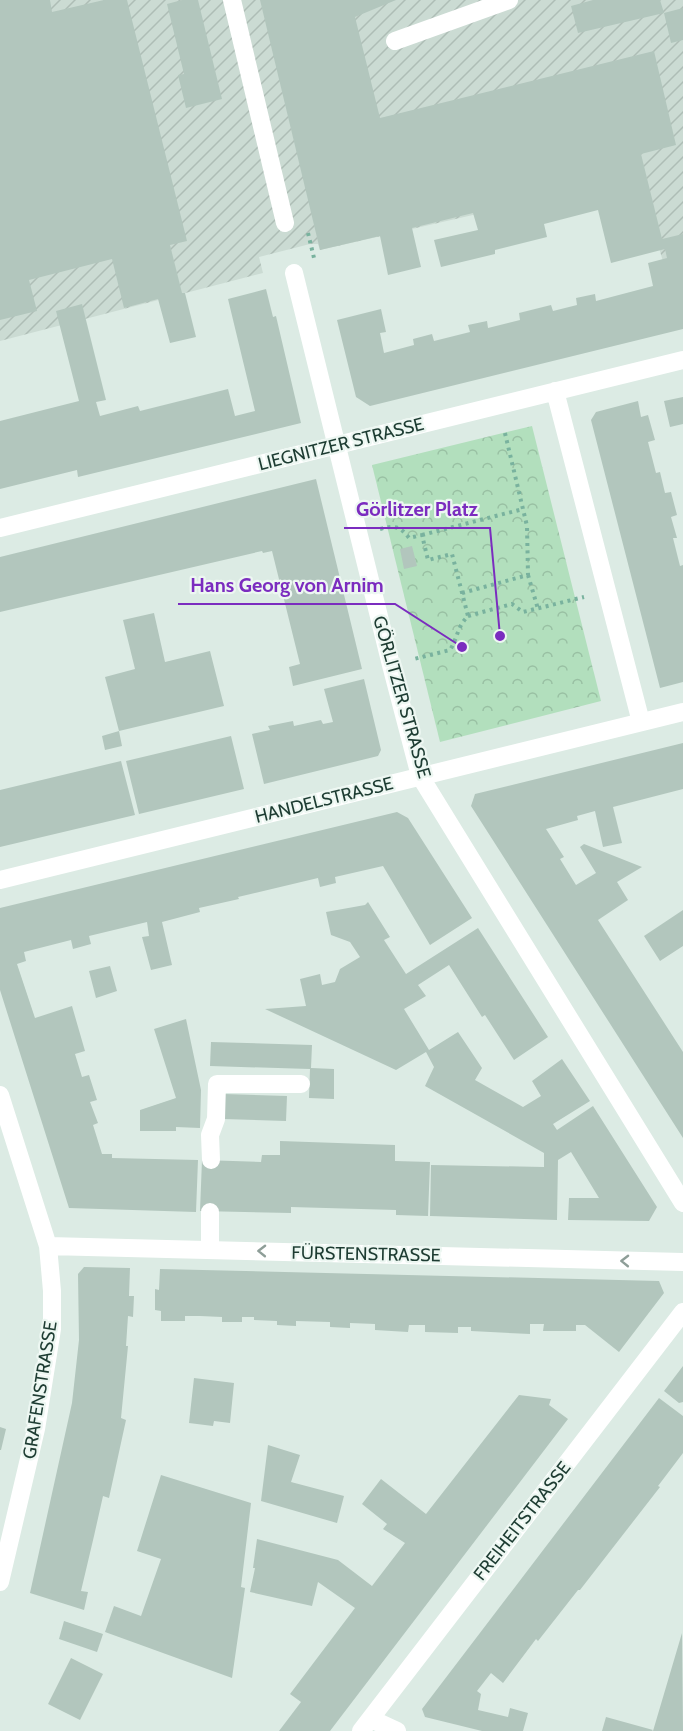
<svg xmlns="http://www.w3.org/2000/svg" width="683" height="1731" font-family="Cabin,sans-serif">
<defs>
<pattern id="industrial-furrows" width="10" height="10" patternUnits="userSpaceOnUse" patternTransform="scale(1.5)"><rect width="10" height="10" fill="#cbdbd3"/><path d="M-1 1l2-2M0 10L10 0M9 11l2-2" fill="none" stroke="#aebdb6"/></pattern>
<pattern id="forest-crowns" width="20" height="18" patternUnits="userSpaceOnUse" patternTransform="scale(1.5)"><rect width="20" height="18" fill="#b2dfbd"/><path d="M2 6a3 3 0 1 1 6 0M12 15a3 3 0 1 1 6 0" fill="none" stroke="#99c0a3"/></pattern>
</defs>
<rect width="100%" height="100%" fill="#dcebe4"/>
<path fill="url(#industrial-furrows)" d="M0,0H683V329L638,177L320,250L318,244H310L259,257L263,273L0,341Z"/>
<path fill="url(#forest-crowns)" d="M532,426L601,701L440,742L372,465Z"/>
<path fill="#b2c6bd" d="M0,0H50L52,12L104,0H127L187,241L170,245L182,293H185L196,337L170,343L158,299L124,308L112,259L29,280L37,311L0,320Z
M182,0H198L222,99L186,108L178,75L184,74L167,4Z
M260,0H396L355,17L380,118L654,51L676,145L641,154L662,239L683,234V329L370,406L356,397L337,320L381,309L386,332L380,333L384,353L414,345L413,339L432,334L434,341L470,332L468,325L487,321L488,328L520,320L519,313L551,305L553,311L577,305L576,298L595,294L596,301L653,286L648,263L667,258L665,249L611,263L598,210L544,224L547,237L495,250V254L441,267L434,240L478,230L473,213L412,228L421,267L388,275L380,236L320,250Z
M593,0H660L664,13L578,33L571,6Z
M683,8V40L671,43L664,13Z
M266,289L273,317L276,316L301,423L78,477L77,470L0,489V421L79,401L56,311L82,304L106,400L96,402L100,416L138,406L140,411L228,389L235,416L255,411L228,299Z
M683,397V424L670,427L664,401Z
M638,401L641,417L648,415L655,440L648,442L656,473L660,472L665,493L671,492L677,515L671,517L677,538H673L680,566L683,565V682L660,688L591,420L596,412Z
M316,479L362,669L293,686L289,667L300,664L272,551L263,553L262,551L0,612V557Z
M412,546L417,566L404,569L400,549Z
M154,613L165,662L210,651L224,706L119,731L105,677L135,669L123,620Z
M364,679L381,750L378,756L264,784L252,734L270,730L268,726L293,721L294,726L321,720L323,724L333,722L324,689Z
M119,731L122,746L105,750L102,736Z
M231,736L244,789L139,814L126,761Z
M683,743V789L613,807L622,843L603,847L595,811L577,816L578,820L546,829L564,857L560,859L576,885L596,873L580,847L584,844L642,867L617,882L628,900L598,920L683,1052V1138L471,806L475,794Z
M121,761L135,815L0,847V790Z
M397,812L408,818L472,918L430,945L383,866L335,877L336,883L320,887L318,878L238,897L239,899L199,908L200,912L162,922L172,965L151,970L142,937L149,936L147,922L89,936L91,944L73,949L71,940L24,952L26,961L17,964L35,1018L72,1006L85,1051L75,1054L82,1077L89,1075L97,1100L90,1102L98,1123L93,1125L102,1154H112V1158L198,1160L196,1212L69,1208L0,990V908Z
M368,902L390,937L384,940L406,974L478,928L548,1037L514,1060L485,1015L482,1017L449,965L418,985L426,996L404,1009L429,1050L458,1032L482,1068L475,1080L523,1107L541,1096L532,1081L562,1059L590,1101L553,1124L557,1130L593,1106L657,1207L649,1221L568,1220L569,1198H599L571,1152L558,1160L557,1220L430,1216L431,1165L544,1167V1153L425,1086L434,1067L426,1052L396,1070L265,1009L306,1006L300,979L320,974L322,985L335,982L340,969L360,957L350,942L331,935L326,912L365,905Z
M683,910V946L660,961L644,936Z
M110,966L117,991L96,998L89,971Z
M186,1019L201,1090L200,1128L176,1127V1131H140V1110L176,1098L154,1029Z
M211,1042L312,1045L311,1068L334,1069V1099L309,1098L310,1069L210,1066Z
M224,1094L287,1096L286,1121L223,1119Z
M280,1141L395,1145V1161L430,1162L428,1216L396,1215V1210L291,1207V1213L200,1211L202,1160L261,1162L262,1155H280Z
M84,1267L130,1268L129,1296H134L133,1317L128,1316L126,1346H128L121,1418L126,1420L109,1498L103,1496L94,1536L81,1591L88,1592L84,1610L30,1593L72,1403L79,1340L78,1274Z
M160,1269L659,1281L664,1293L619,1352L585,1325H576V1331H543L544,1324H530V1334L471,1331V1327H458V1333L425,1332V1325H409L408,1332L375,1330V1324L350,1323V1328L330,1327V1322L296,1321V1326L277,1325V1321L254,1320V1317H242V1322H222V1317L200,1316H185V1321H161V1311L155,1310V1289L159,1290Z
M683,1366V1402L679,1403L664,1391Z
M194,1378L234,1383L230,1423L214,1421L213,1426L189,1423Z
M519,1395L551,1399L549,1405L568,1419L330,1731H279L301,1702L290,1694L355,1608L318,1582L312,1606L250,1592L255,1568H253L257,1539L338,1560L372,1586L405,1543L383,1529L387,1524L362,1504L381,1479L426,1514Z
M659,1398L683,1416V1453L658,1486L660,1487L580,1590H578L538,1641L536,1639L503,1683L491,1673L477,1691L481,1694L478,1710L508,1717L510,1708L528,1713L523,1731H482L425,1717L422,1709Z
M0,1427L6,1429L1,1450H0Z
M268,1445L300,1455L291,1482L344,1496L337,1523L261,1501Z
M161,1475L251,1503L241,1587L245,1588L232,1678L105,1632L114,1606L141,1616L161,1559L137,1551Z
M64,1621L103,1634L97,1652L59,1639Z
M682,1633L683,1731H653Z
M71,1658L103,1674L80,1720L48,1704Z
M606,1717L653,1730L652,1731H602Z"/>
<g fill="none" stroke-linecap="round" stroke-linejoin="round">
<path stroke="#79b29e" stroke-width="4" stroke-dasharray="3 4.5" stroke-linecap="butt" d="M308,233L314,258
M380,529C394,525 400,526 409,538L422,535L428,560L452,554L468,616C457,627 458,637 450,650L414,659
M422,535L523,509
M528,575L538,609
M462,593L528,575L527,526L504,429
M468,616L512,604L523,612L584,597"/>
<path stroke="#fff" stroke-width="18" d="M232,0L285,223
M395,41L509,0
M211,1160L210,1135L216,1119L217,1084H301
M210,1250V1212"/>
<path stroke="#fff" stroke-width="18" d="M294,273L391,665L420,776L683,1203
M555,391L641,722
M0,528L683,360
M0,880L683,712
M0,1095L48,1246L52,1291V1329L36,1429L0,1582
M48,1246L683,1262
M371,1719L397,1731
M361,1731L683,1312"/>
</g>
<defs><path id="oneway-chevron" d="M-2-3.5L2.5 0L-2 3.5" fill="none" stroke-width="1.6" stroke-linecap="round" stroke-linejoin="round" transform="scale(1.5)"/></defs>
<g stroke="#8e9e98">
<use href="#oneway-chevron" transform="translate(262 1251) rotate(-179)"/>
<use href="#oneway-chevron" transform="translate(625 1261) rotate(-179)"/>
</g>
<g text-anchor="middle" stroke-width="4.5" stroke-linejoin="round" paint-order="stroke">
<g font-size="18" fill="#1d3c32" stroke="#edf7f2">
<text transform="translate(341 444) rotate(-14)" y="6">LIEGNITZER STRASSE</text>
<text transform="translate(402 697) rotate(74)" y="6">GÖRLITZER STRASSE</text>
<text transform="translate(324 800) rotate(-14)" y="6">HANDELSTRASSE</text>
<text transform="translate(366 1254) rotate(1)" y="6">FÜRSTENSTRASSE</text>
<text transform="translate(40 1390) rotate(-81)" y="6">GRAFENSTRASSE</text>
<text transform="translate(522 1521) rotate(-52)" y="6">FREIHEITSTRASSE</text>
</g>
</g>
<path fill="none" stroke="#7b2cbf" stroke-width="2" d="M500 636L490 528H344M462 647L395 604H178"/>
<g fill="#7b2cbf" stroke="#edf7f2" stroke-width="2">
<circle cx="500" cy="636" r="6"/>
<circle cx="462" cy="647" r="6"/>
</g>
<g font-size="20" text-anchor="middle" font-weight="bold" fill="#7b2cbf" stroke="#edf7f2" stroke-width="4.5" stroke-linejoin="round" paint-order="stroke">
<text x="417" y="516">Görlitzer Platz</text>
<text x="287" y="592">Hans Georg von Arnim</text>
</g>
</svg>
